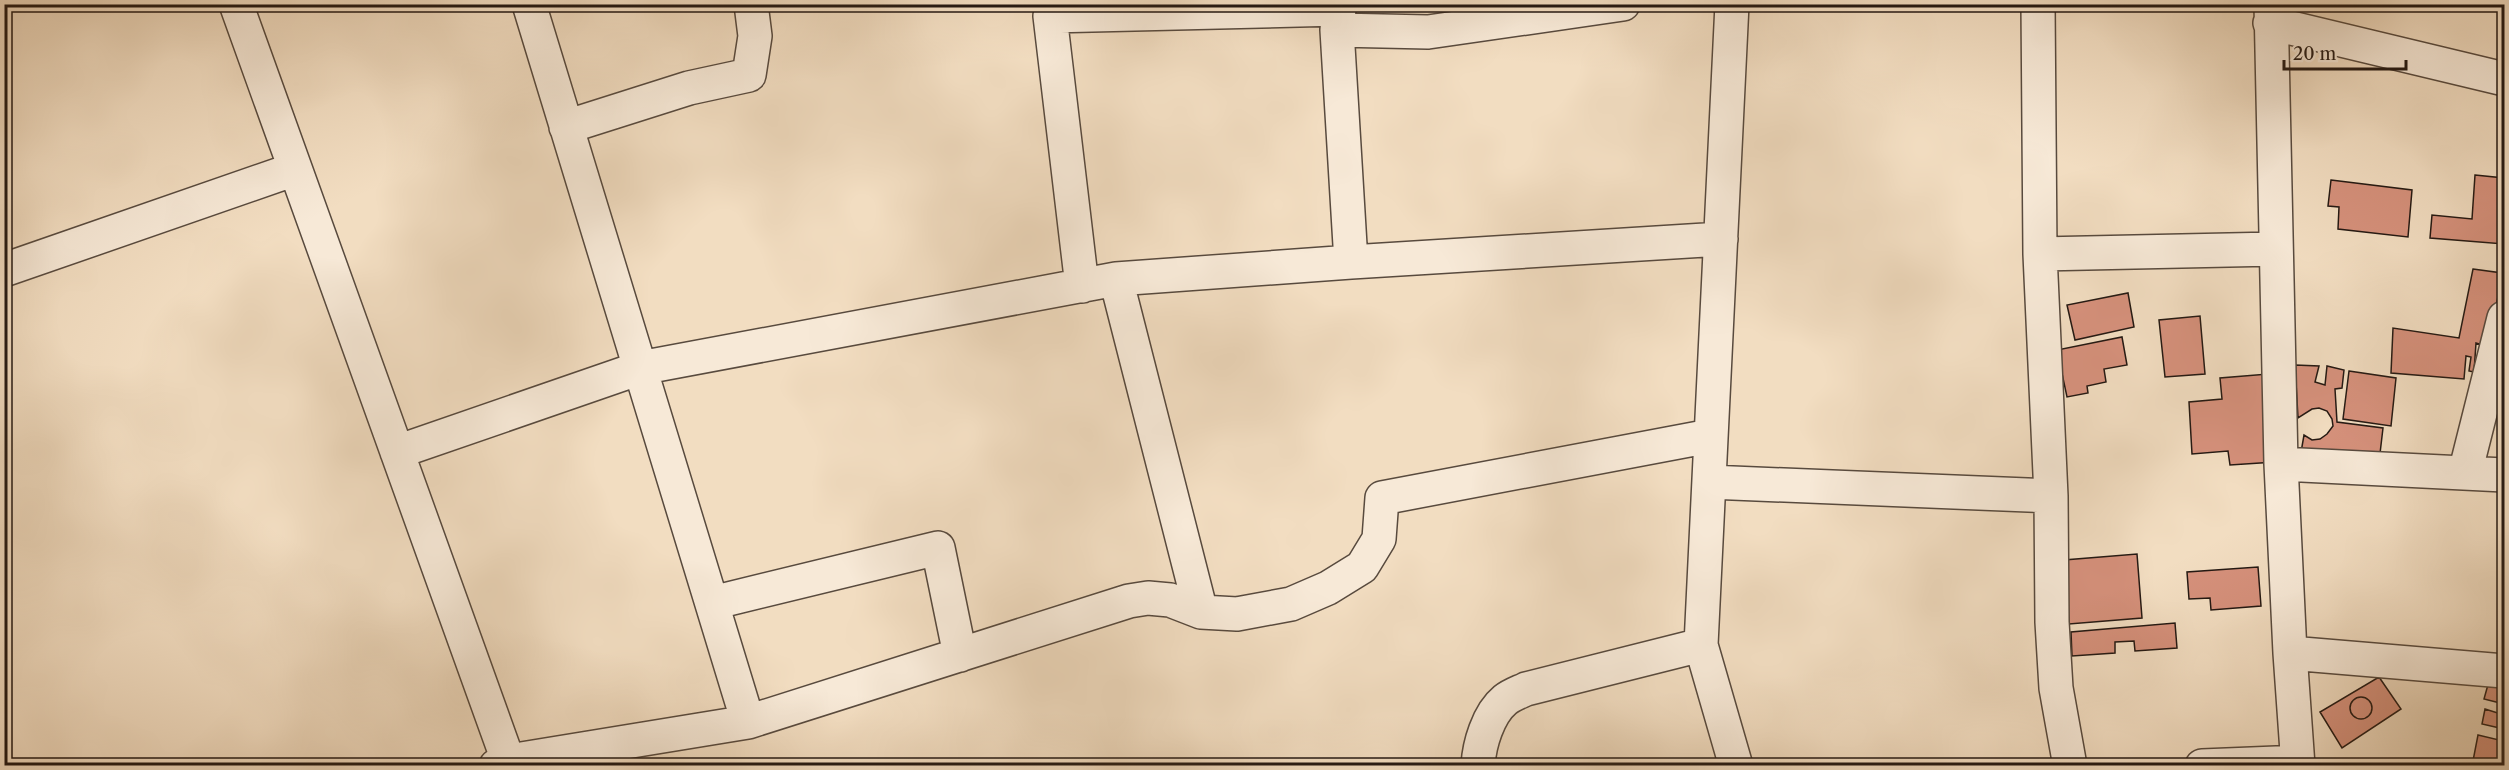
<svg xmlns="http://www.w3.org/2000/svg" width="2509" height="770" font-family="'Libre Caslon Text',serif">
<rect width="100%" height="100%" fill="#f2ddc1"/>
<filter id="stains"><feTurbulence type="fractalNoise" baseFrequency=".00333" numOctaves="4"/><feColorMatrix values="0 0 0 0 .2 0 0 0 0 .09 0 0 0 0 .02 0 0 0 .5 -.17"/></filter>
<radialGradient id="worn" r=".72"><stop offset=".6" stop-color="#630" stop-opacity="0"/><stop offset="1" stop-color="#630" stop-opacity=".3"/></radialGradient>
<path fill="#d6917c" stroke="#241913" stroke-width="1.5" d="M2475,175L2504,178V244L2430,238L2432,215L2472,219Z
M2331,180L2412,190L2408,237L2338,229L2339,207L2328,206Z
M2473,269L2502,273L2483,384L2486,346L2476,343L2474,372L2469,371L2471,357L2466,356L2464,379L2391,373L2393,328L2459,338Z
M2128,293L2134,327L2075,340L2067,305Z
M2200,316L2205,374L2165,377L2159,320Z
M2122,337L2127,365L2104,369L2106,382L2087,386L2088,393L2067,397L2057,350Z
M2295,365L2319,366L2315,382L2325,385L2327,366L2344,370L2342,388L2335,389L2337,422L2383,428L2379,462L2300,458L2304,435L2312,440L2320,439L2327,434L2333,426L2332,419L2327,411L2319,408L2312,409L2298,418Z
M2349,371L2396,378L2391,426L2343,419Z
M2268,374L2275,462L2230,465L2228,451L2192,454L2189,402L2222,399L2220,378Z
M2137,554L2142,618L2069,624L2064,560Z
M2258,567L2261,606L2211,610L2210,598L2189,599L2187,572Z
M2175,623L2177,648L2135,651L2134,641L2115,642V653L2072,656L2071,632Z
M2379,677L2401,709L2342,748L2320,712Z
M2489,681L2504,686V704L2484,699Z
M2350 708a11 11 0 1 1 22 0a11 11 0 1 1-22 0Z
M2485,709L2504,715V711V729L2482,724Z
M2478,735L2503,741L2504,739V766H2472Z"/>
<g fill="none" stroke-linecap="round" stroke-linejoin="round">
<g stroke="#584a3e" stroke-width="36">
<path id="minor" d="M236,4L510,766
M529,4L748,722
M1732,4L1701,645L1736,766
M2038,4L2040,254L2051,496L2052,622L2056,688L2070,766
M2271,4L2281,464L2290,653L2298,766
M1339,9L1337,30L1351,262
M2270,23L2504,79
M1337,30L1428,32L1623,4
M566,127L689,88L749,75L755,36L751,4
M2040,254L2276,249
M4,270L295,169
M1116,279L1201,612
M1082,286L1050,16L1339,9
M397,452L640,368L1116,279L1351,262L1721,239
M2281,464L2504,475
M2465,473L2504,318
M1709,482L2051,496
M712,603L938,548L960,655
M2290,653L2504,671
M496,766L509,761L748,722L1129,601L1148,598L1170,600L1201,612L1237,614L1291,604L1328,588L1362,567L1379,539L1382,498L1710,436
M1478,766C1479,745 1488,714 1505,700C1511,695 1520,692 1526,689L1701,645
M2202,766L2298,762"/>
</g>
<use href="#minor" stroke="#f7e9d7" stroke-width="33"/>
</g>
<rect width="2509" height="770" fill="none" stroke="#f2ddc1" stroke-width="24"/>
<rect x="6" y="6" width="2497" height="758" fill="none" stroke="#241913" stroke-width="3"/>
<rect x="12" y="12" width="2485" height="746" fill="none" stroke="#241913" stroke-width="1.5"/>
<path d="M2284 60v9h122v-9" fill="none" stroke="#241913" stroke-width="3"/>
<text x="2293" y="60" font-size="18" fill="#241913" stroke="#f7e9d7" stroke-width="4.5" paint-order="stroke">20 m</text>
<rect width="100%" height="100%" filter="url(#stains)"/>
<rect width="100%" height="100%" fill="url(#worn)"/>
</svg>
